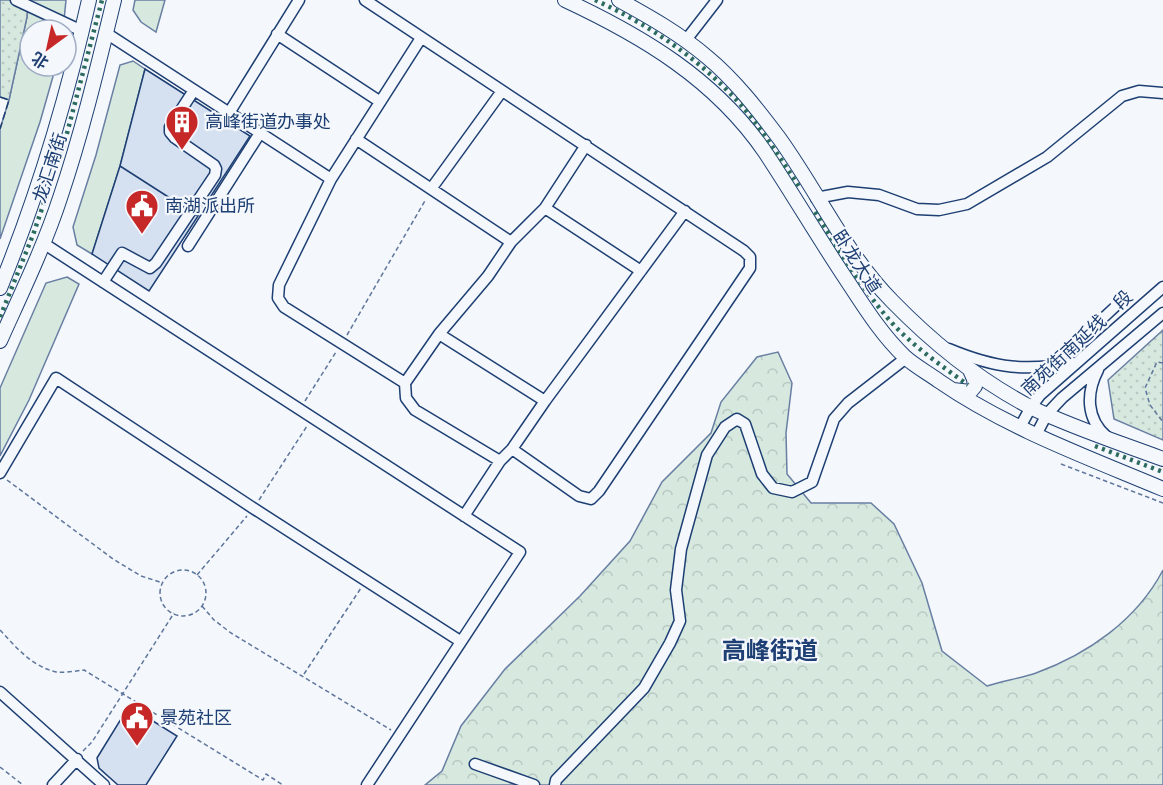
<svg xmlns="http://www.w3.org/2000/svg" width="1163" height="785" font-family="'DejaVu Sans','Noto Sans SC',sans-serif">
<defs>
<pattern id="forest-crowns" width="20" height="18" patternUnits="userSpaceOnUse" patternTransform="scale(1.5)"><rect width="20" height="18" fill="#d7e8df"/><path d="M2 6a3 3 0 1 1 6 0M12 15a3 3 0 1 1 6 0" fill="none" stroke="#b8c8c3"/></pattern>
<pattern id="park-dots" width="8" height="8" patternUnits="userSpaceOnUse" patternTransform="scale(1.5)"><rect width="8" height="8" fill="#d7e8df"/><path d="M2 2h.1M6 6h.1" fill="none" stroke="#b8c8c3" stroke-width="1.8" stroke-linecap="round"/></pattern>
</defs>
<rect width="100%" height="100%" fill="#f4f7fb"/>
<path fill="#d7e8df" stroke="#687fa3" stroke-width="1.5" d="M28,0H66L63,30H30V66H56L40,122L0,239V129L9,100L27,17Z
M135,0H165L156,32L141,22L133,10Z
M133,61L145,69L120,166L92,254L77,245L73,227L96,155L120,65Z
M67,277L79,284L29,400L0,456V388L46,283Z"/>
<path fill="url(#forest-crowns)" stroke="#687fa3" stroke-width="1.5" d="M778,352L792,383L786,433L787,474L811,503H871L894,524L922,583L942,651L987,686C1003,681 1021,678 1036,673C1088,654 1137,620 1163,570V785H425L442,771L461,726L505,669L580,596L630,541L662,482L711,433L721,402L757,357Z"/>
<path fill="url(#park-dots)" stroke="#687fa3" stroke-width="1.5" d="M0,0H28L27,17L9,100L0,97Z
M1163,330V440L1114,419L1108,380Z"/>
<path fill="#d5e0f0" stroke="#1d3f73" stroke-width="1.5" d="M145,69L250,136L198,216L120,166Z
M120,166L198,216L149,291L92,254Z
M129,706L177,736L146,785H118L99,768L97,758Z"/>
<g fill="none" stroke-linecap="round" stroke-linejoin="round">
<g stroke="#1d3f73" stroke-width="13">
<path id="minor" d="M16,0L82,31
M365,0L744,251L750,257V268L599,491L591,499L579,496L512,449
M106,33L331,179
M277,34L379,101
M686,40L717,0
M229,113L299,0
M356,139L511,242
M431,189L502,91
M816,198L848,192L879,195L917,209L939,210L967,204L1047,157L1122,96L1139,91L1163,93
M545,208L641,271
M43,243L520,552L367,785
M188,246L260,133
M103,282L122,253L150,268L156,263L215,175L216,169L214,165L175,138L170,132V127L194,90
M439,334L545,401
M949,349C997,369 1025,371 1076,363
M1098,370C1086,393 1086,419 1107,437
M405,383L284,307L278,298L279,285L331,179L421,38
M1020,427L1031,407L1040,395L1163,287
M1036,435L1047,414L1062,398L1163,313
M500,461L415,410L406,398L405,383L439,334L488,276L511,242L545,208L586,145
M0,473L56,378L253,508L460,641
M464,516L500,461L512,449L545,401L685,211
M0,692L104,785
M475,764L534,785
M53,785L77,759
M555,785L556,780L644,688L670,643L680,621L676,590L681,549L707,455L725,427L737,419L745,424L762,474L773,488L792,492L812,482L834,419L848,403L906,358"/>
</g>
<g stroke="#1d3f73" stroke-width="16">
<path id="major" d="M565,0C642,36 715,79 765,152C793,194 819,239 848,282C865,308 882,335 905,357C915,366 928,373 939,381C1007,428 1087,457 1163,489
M619,0C650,17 680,34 707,57C734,79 758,110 779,138C818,192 845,253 892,301C933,343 980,381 1032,408C1074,428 1120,443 1163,459
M0,288C38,195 67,98 89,0
M0,341C21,294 44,247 60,198C82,133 98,66 114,0
M953,390L970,392L975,386L974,379L970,370"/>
</g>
<path stroke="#5e769c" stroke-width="1.5" stroke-dasharray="4.5 3" stroke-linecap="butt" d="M347,335L426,199
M1163,363L1157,362L1145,388L1150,405L1163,422
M305,401L336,352
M1061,464L1163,503
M7,480L113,559L141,576L163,583
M259,500L307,426
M160 593a23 23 0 1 1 46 0a23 23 0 1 1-46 0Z
M197,575L247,516
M202,606L214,620L231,633L391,730
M0,630C16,647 31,666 56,672C64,673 75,671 84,670L263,780L266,774L283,785
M304,674L361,588
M83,751L92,742L174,613
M0,767L23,785"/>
<use href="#minor" stroke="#f4f7fb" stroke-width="10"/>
<use href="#major" stroke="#f4f7fb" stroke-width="14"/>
<path stroke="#2c6c60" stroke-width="4.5" stroke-dasharray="3 4.5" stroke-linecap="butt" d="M595,0C650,25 701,60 741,105C763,130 781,160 800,188
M815,212C839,250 862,289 892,323C914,347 942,366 968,385
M0,317L33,235L65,141L102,0
M1095,446L1163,472"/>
<path stroke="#1d3f73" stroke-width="1.5" stroke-dasharray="8 3" stroke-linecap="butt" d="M0,97L9,100L0,129"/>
</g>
<defs>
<g id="building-pin" transform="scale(1.725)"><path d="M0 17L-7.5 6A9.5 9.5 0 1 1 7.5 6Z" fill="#c62828" stroke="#f4f7fb"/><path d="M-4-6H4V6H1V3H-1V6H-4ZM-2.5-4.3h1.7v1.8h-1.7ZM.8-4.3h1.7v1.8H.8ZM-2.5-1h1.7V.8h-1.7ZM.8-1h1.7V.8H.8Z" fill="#fff"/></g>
<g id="civic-pin" transform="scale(1.725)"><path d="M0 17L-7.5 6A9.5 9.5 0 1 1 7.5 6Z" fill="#c62828" stroke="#f4f7fb"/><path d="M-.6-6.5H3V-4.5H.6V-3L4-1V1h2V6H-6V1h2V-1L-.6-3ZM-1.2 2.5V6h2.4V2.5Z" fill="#fff"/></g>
</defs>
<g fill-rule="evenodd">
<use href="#building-pin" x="182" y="122"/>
<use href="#civic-pin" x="142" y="206"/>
<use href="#civic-pin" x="137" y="718"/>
</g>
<g text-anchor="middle" stroke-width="4.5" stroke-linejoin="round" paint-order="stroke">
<g font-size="18" fill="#1d3f73" stroke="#f4f7fb" text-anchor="start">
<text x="205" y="128">高峰街道办事处</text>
<text x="165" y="212">南湖派出所</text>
<text x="160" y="724">景苑社区</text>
</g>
<g font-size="18" fill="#1d3f73" stroke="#f4f7fb">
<text transform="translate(50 168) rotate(-72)" y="6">龙汇南街</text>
<text transform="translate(857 262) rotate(57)" y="6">卧龙大道</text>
<text transform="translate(1077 343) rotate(-43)" y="6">南苑街南延线二段</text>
</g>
<g font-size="24" font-weight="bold" fill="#1d3f73" stroke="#f4f7fb">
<text x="770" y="659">高峰街道</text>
</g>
</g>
<g transform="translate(48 48) rotate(213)"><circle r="28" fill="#f4f7fb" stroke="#9eadc5" stroke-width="1.5"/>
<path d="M0-4.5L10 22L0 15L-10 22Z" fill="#c62828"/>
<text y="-9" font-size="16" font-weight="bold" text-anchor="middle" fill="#1d3f73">北</text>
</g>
</svg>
